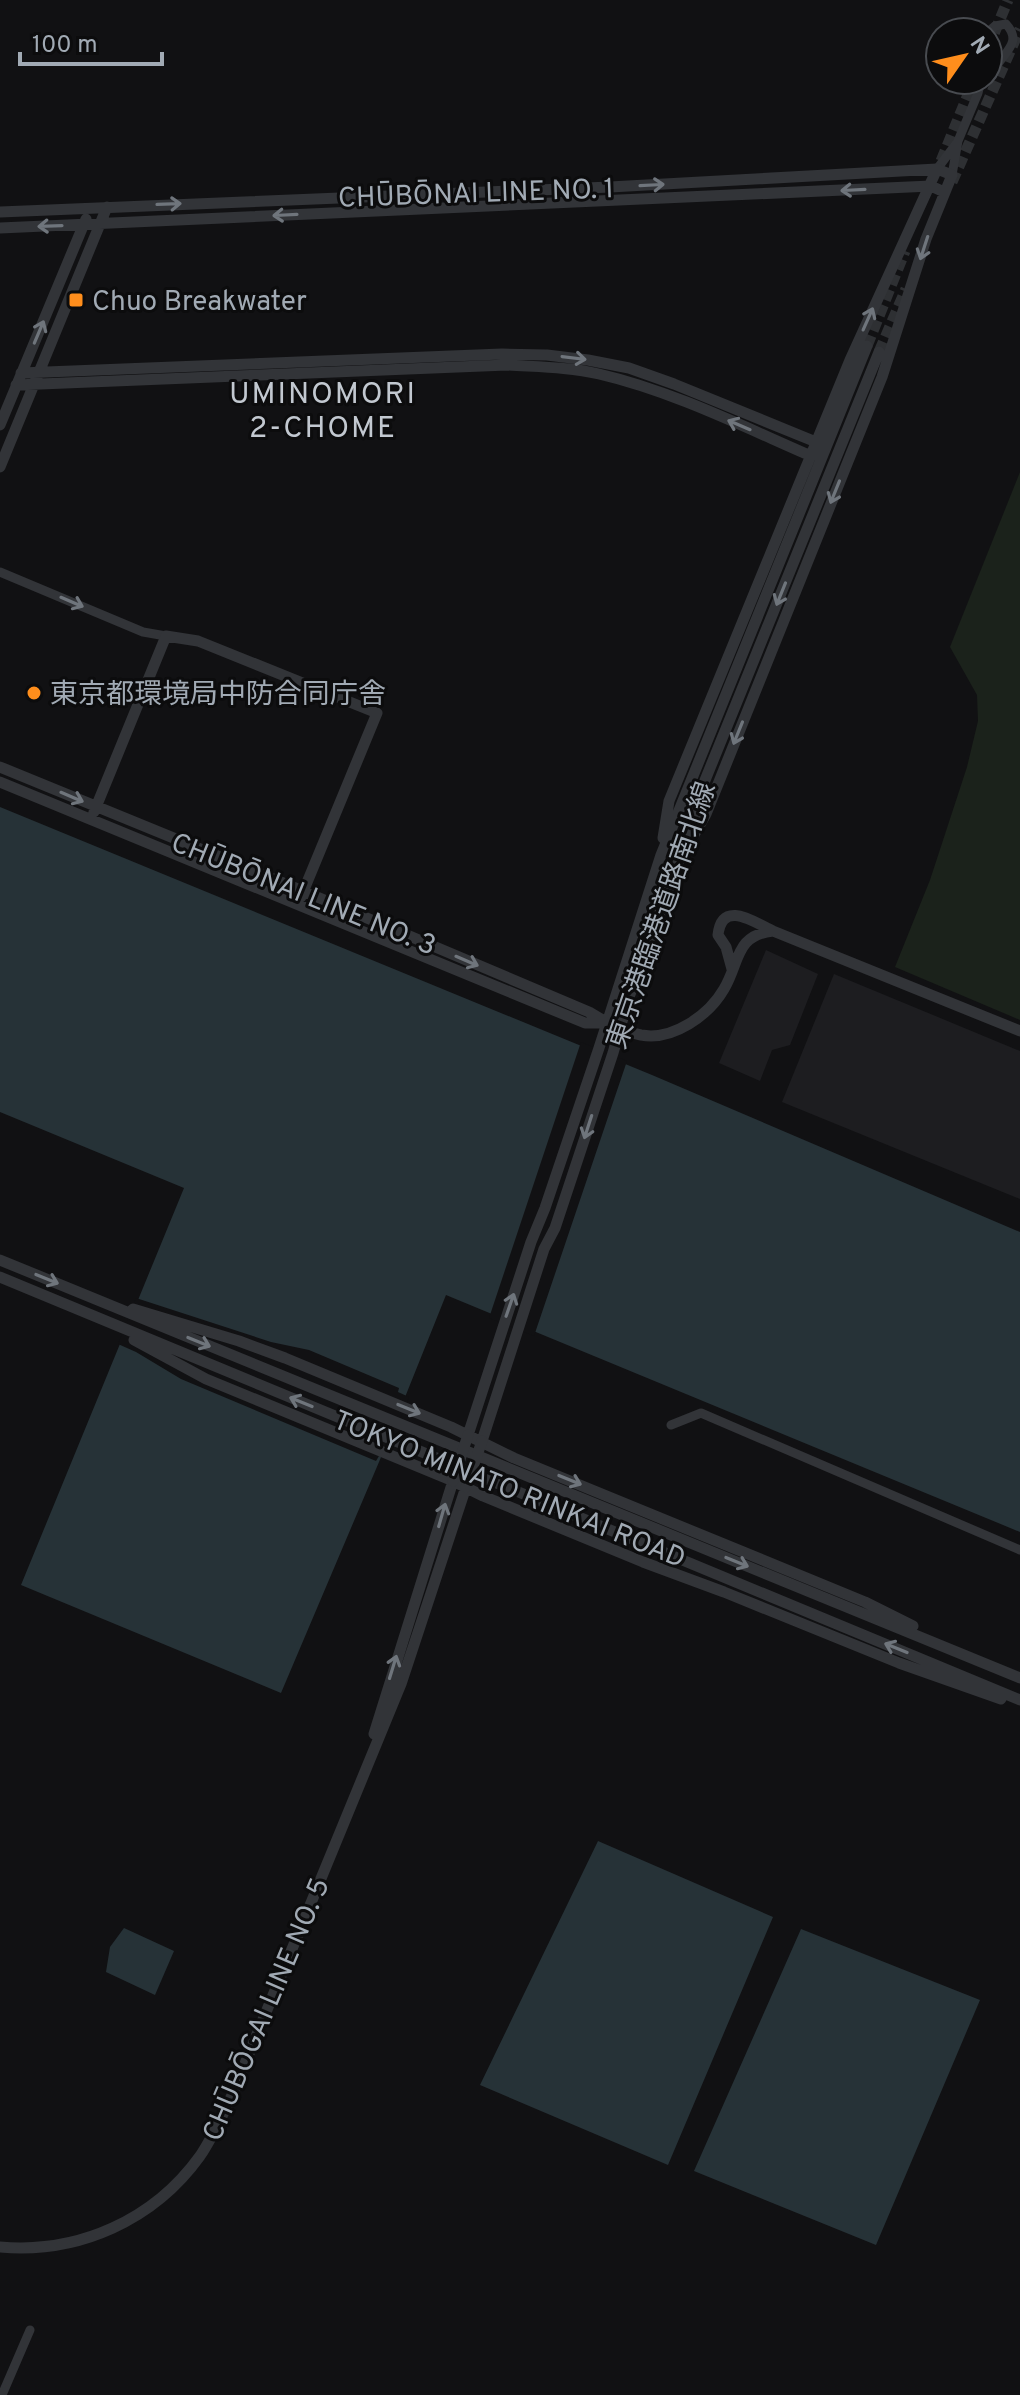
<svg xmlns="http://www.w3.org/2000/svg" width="1020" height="2395" font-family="Overpass,'Noto Sans JP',sans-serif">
<rect width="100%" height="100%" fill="#111113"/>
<path fill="#1d1d20" d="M766,950L818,974L790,1045L772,1050L760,1081L719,1063Z
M834,974L1020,1051V1199L782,1102Z"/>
<path fill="#1b221b" d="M1020,472V1020L895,967L930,880L967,767L978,721L977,695L950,647Z"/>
<path fill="#263237" d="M0,807L652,1075L1020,1232V1532L446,1295L379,1462L281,1693L21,1585L184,1188L0,1112Z
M598,1841L773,1917L668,2165L480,2085Z
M124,1928L174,1951L155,1995L106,1972L110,1947Z
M801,1929L980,2000L876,2245L694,2171Z"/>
<path fill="#111113" d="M581,1042L627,1061L534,1336L489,1318Z
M136,1298L271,1342L309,1350L399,1388L398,1392L409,1397L385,1458L379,1456L376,1461L181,1379L136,1352L118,1344Z"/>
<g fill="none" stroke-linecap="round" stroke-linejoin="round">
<path stroke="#2e3033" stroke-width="11" stroke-dasharray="11 5.5" stroke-linecap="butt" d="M988,48L1008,0
M941,161L974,80
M952,182L1020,29
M867,346L905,251
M879,352L906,289"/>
<path stroke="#323438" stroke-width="9" d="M988,32L995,26L1006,24C1020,39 1010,48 1000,61C996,67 992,73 988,79
M937,169L956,144
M952,175L958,141L978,93L981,80
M0,572L143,632L166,636
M671,1425L701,1413L1020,1550
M2,2395L30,2330"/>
<path stroke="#323438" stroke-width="11" d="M0,212L610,187L937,169L952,175L926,239L882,377L706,814L679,861
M0,228L931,186L944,192
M21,373L502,354L547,355L588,360L629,368L674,384L816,442
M16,385L507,365C538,367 569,367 599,374C672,391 742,426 811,456
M0,425L86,219
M0,467L107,207
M0,767L303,891L589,1012C605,1022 622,1031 641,1035C673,1041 709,1015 724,989C740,962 735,935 773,931
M0,782L585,1023H605
M94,812L166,636L198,641L377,713L301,897
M663,838L669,801L850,360L937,169
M686,838L697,800L879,352
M732,969L726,947L718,935C722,899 754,922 773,931L1020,1031
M0,1260L1020,1678
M0,1277L1020,1700
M133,1309L239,1341L285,1358L451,1427L514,1458L865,1602L913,1626
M134,1340L206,1379L453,1481L483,1496L643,1562L724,1592L899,1663L1001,1699
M468,1435L531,1242L545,1208L599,1048L661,855L867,346
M482,1441L544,1249L555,1228L613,1053L629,997L681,855
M374,1734L453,1481
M0,2247C79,2254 154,2220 200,2156C213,2137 222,2116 232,2095L401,1684L466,1487"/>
<path stroke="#323438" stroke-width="11" d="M453,1481L468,1435
M466,1487L482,1441"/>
</g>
<defs><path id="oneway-shaft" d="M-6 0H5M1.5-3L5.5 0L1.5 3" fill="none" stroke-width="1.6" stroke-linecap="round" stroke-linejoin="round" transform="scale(2)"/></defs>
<g stroke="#6f757c">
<use href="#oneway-shaft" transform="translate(652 185) rotate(-3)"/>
<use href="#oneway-shaft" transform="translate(853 190) rotate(177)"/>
<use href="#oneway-shaft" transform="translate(169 204) rotate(-2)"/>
<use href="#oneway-shaft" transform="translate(285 215) rotate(177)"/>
<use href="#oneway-shaft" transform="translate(50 226) rotate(178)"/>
<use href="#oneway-shaft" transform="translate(924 248) rotate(108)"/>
<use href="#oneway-shaft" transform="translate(868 319) rotate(-66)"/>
<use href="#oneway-shaft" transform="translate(39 332) rotate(-67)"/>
<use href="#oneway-shaft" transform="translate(574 358) rotate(7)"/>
<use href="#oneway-shaft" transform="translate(739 425) rotate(-157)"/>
<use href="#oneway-shaft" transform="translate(835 492) rotate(112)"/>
<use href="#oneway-shaft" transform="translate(781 594) rotate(112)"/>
<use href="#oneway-shaft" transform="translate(72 602) rotate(23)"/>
<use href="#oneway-shaft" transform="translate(738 733) rotate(112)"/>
<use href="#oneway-shaft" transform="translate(72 797) rotate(23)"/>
<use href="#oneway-shaft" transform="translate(467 961) rotate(23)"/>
<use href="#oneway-shaft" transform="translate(588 1127) rotate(108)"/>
<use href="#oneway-shaft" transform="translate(47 1279) rotate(22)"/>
<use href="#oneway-shaft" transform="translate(510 1305) rotate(-71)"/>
<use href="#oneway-shaft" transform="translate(199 1342) rotate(22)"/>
<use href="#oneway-shaft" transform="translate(301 1402) rotate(-158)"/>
<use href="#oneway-shaft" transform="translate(409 1409) rotate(22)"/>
<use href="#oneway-shaft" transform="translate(570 1480) rotate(22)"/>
<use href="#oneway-shaft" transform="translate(442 1515) rotate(-74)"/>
<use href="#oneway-shaft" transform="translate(737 1562) rotate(22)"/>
<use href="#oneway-shaft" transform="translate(896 1648) rotate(-158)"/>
<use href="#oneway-shaft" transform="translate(393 1667) rotate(-73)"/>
</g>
<g fill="#ff8e1c" stroke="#0c0c0d" stroke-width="3">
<rect x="68" y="292" width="16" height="16" rx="4"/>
<circle cx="34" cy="693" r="8"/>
</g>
<g text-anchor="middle" stroke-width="6" stroke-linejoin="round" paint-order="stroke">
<g font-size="28" fill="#a1aab4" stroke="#0c0c0d">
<text transform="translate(476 192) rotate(-2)" y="10">CHŪBŌNAI LINE NO. 1</text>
<text transform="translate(304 893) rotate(22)" y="10">CHŪBŌNAI LINE NO. 3</text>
<text transform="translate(660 915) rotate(-71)" y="10">東京港臨港道路南北線</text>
<text transform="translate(510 1488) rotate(22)" y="10">TOKYO MINATO RINKAI ROAD</text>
<text transform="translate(265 2009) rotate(-67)" y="10">CHŪBŌGAI LINE NO. 5</text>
</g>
<g font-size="28" fill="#a1aab4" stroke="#0c0c0d" text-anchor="start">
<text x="92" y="310">Chuo Breakwater</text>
<text x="50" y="703">東京都環境局中防合同庁舎</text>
</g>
<g font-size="30" letter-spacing="2" fill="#c2c8d0" stroke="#0c0c0d">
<text x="323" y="403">UMINOMORI<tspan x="323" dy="34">2-CHOME</tspan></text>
</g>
</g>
<g transform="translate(964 56) rotate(56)"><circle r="38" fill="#0c0c0d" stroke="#484b50" stroke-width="2"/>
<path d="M0-6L14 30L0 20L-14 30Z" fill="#ff8e1c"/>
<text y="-12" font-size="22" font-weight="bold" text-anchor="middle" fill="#a1aab4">N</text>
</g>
<path d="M20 52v12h142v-12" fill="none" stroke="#a1aab4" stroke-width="4"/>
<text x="32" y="52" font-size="24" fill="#a1aab4" stroke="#0c0c0d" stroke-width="6" paint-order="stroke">100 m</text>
</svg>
